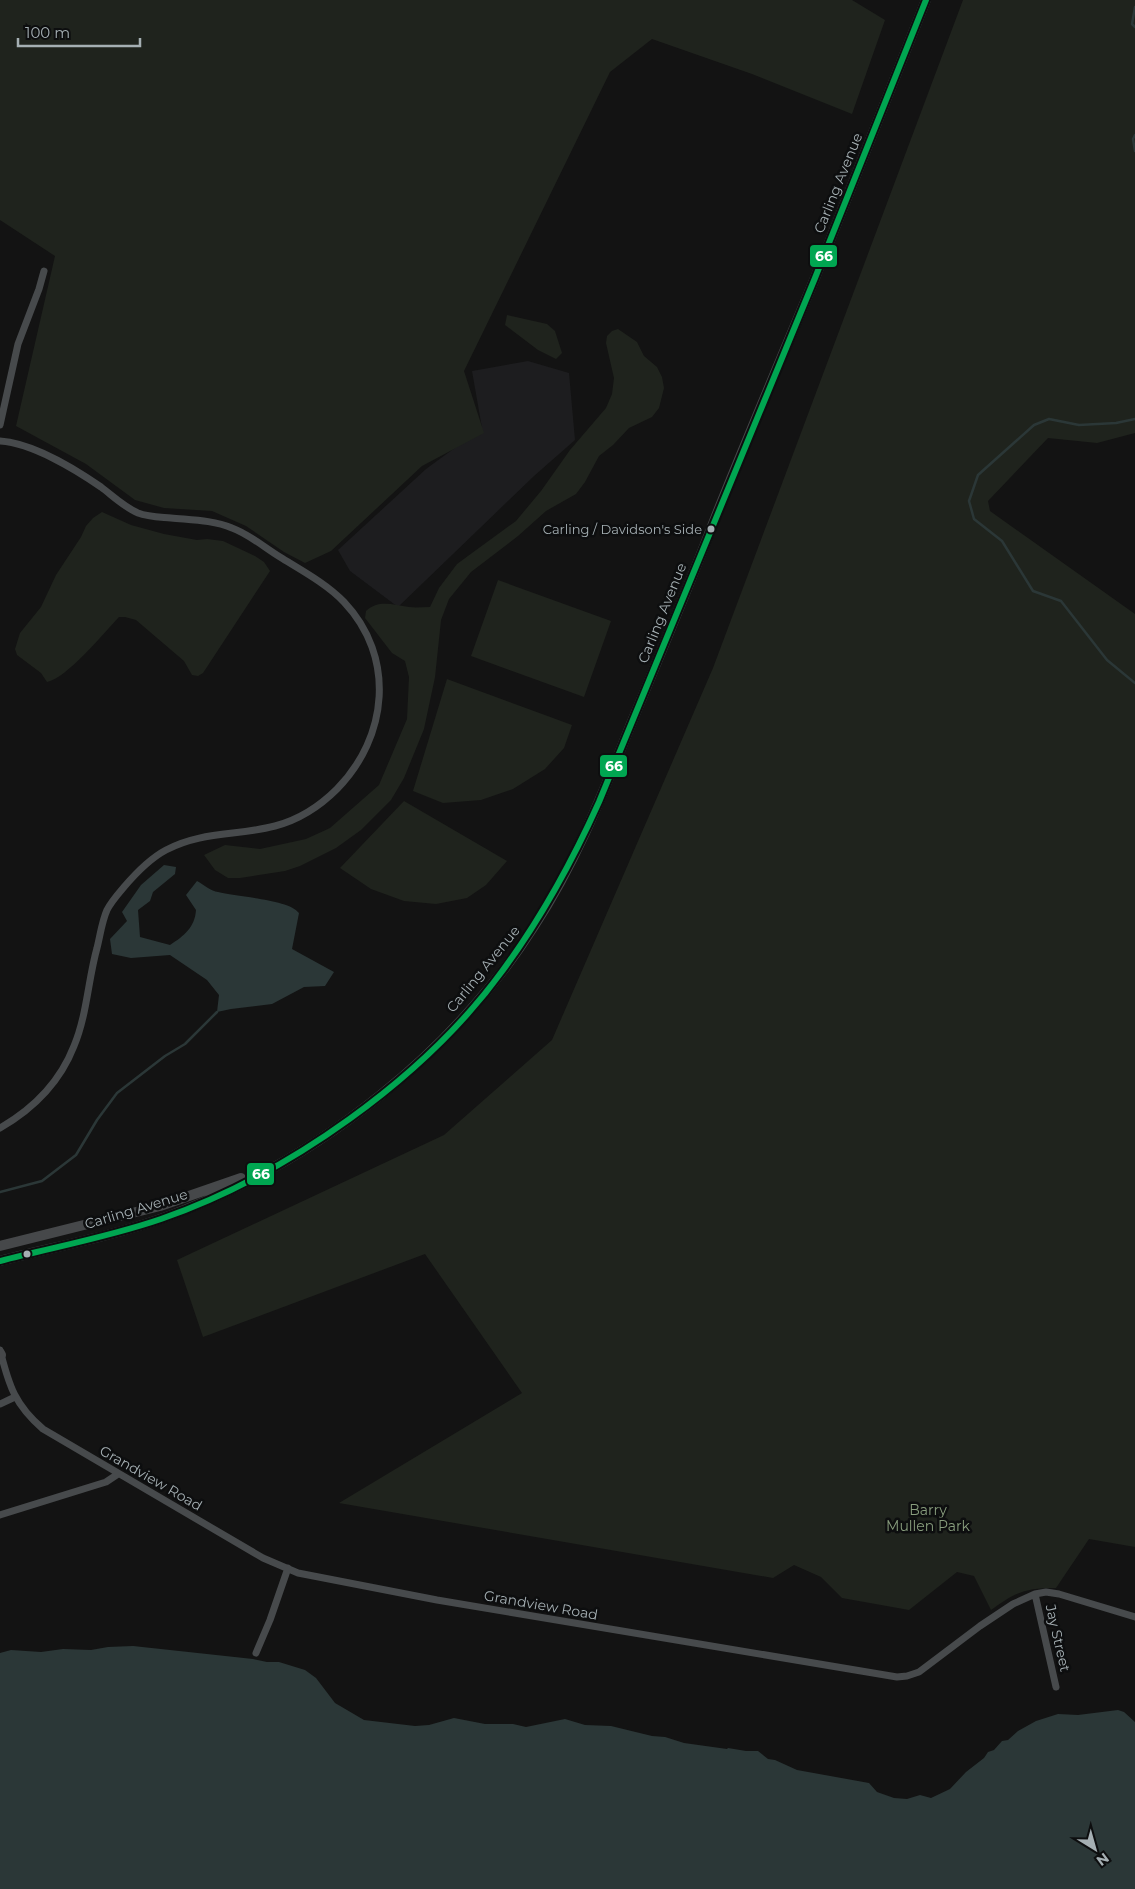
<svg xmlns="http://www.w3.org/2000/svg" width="1135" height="1889" font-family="Montserrat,sans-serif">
<rect width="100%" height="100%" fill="#131313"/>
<path fill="#1d1d1f" d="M528,361L569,373L575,440L534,476L398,607L350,571L338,550L426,469L482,428L472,371Z"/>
<path fill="#1f231d" d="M0,0H852L885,20L852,114L752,74L652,39L610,72L464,371L484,433L422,466L331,551L305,563L284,552L246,526L212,511L164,508L135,500L86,464L16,426L55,256L0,220Z
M963,0H1135V433L1097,443L1048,438L988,501L990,511L1135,614V1547L1089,1539L1056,1588C1025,1588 1016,1592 991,1610L974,1576L957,1572L909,1610L842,1598L821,1577L794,1565L773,1578L339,1503L522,1393L425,1254L203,1337L177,1260L444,1135L552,1040L713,668Z
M507,315L547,324L555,331L562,353L556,359L538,350L505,325Z
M618,329L637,342L644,356L657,367L662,377L664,388L659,408L652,417L629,428L613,445L599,456L585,482L576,494L546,511L518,536L471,572L449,599L441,620L435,677L424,729L404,778L391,800L361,830L336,848L300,866L285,871L240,878H228L215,870L204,855L225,845L260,849L306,839L330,828L379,785L407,719L409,677L405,661L392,653L365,618L366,611C379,599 393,605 409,607C416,608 423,607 430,607L439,588L457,564L516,521L541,491L570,450L606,408L612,394L614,378L606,343L607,336L612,331Z
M102,512L131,525L164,534L197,540L207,539L223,541L255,556L264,562L270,571L203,673L198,676L192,675L184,661L136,620L125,617H119C104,633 67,678 47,682L41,673L17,655L15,649L20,633L41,607L56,575L81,537L86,526L93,518Z
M498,580L611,621L584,697L471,656Z
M447,679L572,725L564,748L545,769L513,789L481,800L443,803L413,791Z
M404,801L507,861L486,885L467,898L436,904L404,901L371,889L340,868Z"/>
<path fill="#2b3737" d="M164,865L176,867L175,874L153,892L150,901L138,910L140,937L170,945C184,936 195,927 196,910L186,895L197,881C204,885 211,891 218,892C236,897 289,899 299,913L292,949L334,972L325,986L304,987L272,1004L231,1009L217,1012L219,995L207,980L170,955L131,958L112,954L110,939L127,921L122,912L141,885Z
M133,1646L253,1659L267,1662H279L305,1670L316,1678L335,1703L364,1720L415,1726L429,1725L454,1718L485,1724H513L526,1727L565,1719L585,1725L611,1726L652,1736L665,1737L684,1743L727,1749L728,1748L746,1751H758L768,1759L775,1760L797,1770L869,1783L877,1792L894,1798L907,1799L920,1795L931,1798L950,1789L966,1772L984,1758L988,1752L994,1750L1002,1741L1008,1740L1018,1731L1036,1721L1058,1714L1078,1715L1118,1710L1124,1712L1135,1722V1889H0V1653L11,1650L41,1652L63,1649L91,1650L108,1647Z"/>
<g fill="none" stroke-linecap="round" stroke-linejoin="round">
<path stroke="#2b3737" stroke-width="2.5" d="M1135,7L1132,24L1135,27
M1135,135L1133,139L1135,151
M1135,419L1116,423L1079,425L1049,419L1034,425L978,475L969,501L974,519L1002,541L1033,591L1061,601L1107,660L1135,683
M0,1192L42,1181L76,1155L97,1120L117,1093L165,1056L185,1044L217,1012"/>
<path stroke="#474a4c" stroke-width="7" d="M0,425L18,344L39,289L44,271
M0,441C32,443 75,469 101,487C113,496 124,507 138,513C148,517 160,517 171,518C191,520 213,520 232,528C249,534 265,548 280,557C301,570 327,584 344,602C396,657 388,737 337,789C320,806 298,820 275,826C237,836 202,831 166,850C149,859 136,873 124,887C118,894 111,902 107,910C102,921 100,936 97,948C88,980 87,1015 74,1046C60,1082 33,1109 0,1128
M0,1350C9,1386 15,1405 43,1429L263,1558L298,1573L437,1600L897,1677L907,1676L919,1672L980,1626L1013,1604L1035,1594L1046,1592L1059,1594L1135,1617
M0,1404L15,1397
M0,1515L106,1482L118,1474
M1035,1594L1056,1687
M256,1653L270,1620L288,1568"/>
<path stroke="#46484a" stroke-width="10" d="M0,1246L160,1206L241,1178
M0,1261C61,1245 126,1234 184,1210C322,1156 454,1052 534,926C575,864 603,793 631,724C660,655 689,586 716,516C748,436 782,357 815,278C852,186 889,93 926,0
M0,1353L1,1355"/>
<g stroke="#0d0e0f" stroke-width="10">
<path id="bus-1" d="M0,1261C54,1247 109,1237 161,1219C287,1175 424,1079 503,970C542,917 572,862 599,802L815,278L926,0"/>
</g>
<use href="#bus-1" stroke="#00a651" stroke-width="6"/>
</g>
<g fill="#a5afb3" stroke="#0d0e0f" stroke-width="2">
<circle cx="711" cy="529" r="4.5"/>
<circle cx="27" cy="1254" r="4.5"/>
</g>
<g text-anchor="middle" stroke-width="5" stroke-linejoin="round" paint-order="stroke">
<g font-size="13" fill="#a5afb3" stroke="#0d0e0f" text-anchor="end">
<text x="702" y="534">Carling / Davidson's Side</text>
</g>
<g font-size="14" fill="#a5afb3" stroke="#0d0e0f">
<text transform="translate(838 183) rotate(-68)" y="5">Carling Avenue</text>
<text transform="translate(662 613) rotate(-68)" y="5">Carling Avenue</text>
<text transform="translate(483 969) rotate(-51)" y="5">Carling Avenue</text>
<text transform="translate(136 1209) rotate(-17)" y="5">Carling Avenue</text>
<text transform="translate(151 1478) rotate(30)" y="5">Grandview Road</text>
<text transform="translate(541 1605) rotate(10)" y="5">Grandview Road</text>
<text transform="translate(1058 1638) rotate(77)" y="5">Jay Street</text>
</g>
<g font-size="14" fill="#889d7d" stroke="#0d0e0f">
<text x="928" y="1515">Barry<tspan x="928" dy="16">Mullen Park</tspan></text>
</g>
</g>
<g stroke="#0d0e0f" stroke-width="2">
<rect x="809" y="244" width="29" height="24" rx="5" fill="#00a651"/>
<rect x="599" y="754" width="29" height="24" rx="5" fill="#00a651"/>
<rect x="246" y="1162" width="29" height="24" rx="5" fill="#00a651"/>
</g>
<g font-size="14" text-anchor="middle" font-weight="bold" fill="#fff">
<text x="824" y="261">66</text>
<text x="614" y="771">66</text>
<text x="261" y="1179">66</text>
</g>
<g transform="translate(1095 1849) rotate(143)" stroke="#0d0e0f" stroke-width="4" paint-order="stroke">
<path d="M0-4L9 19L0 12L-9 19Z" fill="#a5afb3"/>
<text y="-8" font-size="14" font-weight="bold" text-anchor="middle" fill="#a5afb3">N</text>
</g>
<path d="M18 38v8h122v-8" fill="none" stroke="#a5afb3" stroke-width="2.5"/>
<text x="25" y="38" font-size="15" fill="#a5afb3" stroke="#0d0e0f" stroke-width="4" paint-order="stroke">100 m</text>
</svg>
